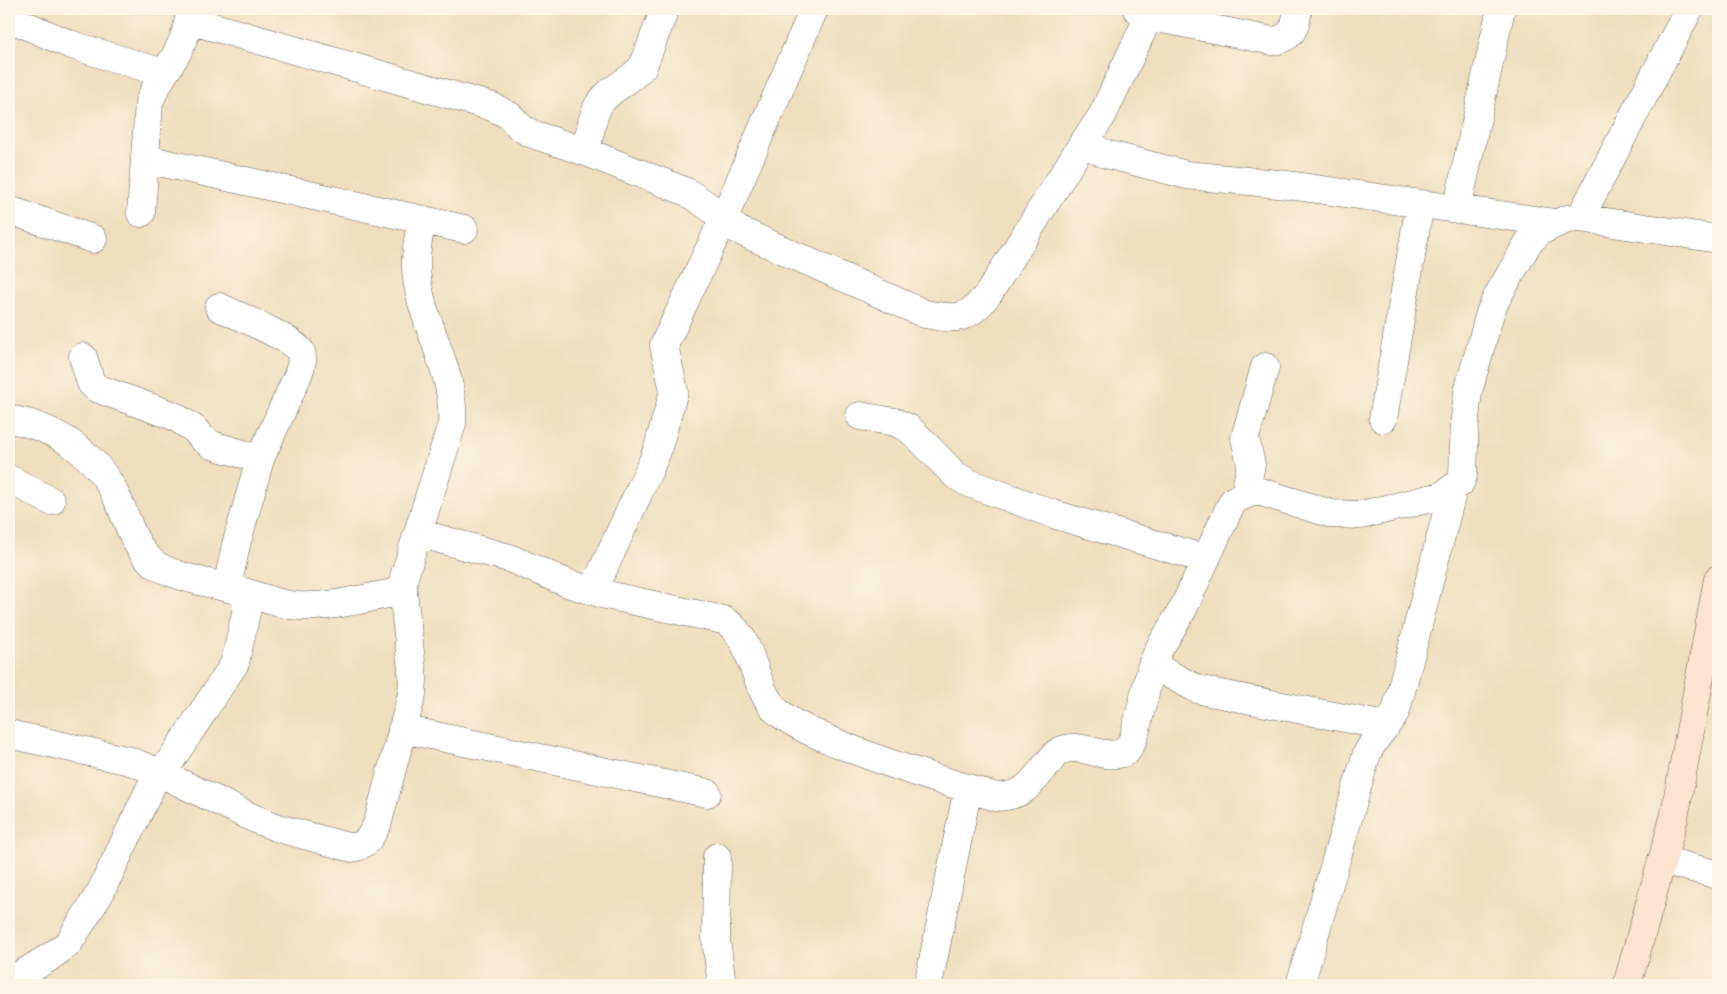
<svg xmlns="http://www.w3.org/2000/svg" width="1727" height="994" font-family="'IM FELL Double Pica',serif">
<rect width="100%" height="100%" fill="#fcf5e5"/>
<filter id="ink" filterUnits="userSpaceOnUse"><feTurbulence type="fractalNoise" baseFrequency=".02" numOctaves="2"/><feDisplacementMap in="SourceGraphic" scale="10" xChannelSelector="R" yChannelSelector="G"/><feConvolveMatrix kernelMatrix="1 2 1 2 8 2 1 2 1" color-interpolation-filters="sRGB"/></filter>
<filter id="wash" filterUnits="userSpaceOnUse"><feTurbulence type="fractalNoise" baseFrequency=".0096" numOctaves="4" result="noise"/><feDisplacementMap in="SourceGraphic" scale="20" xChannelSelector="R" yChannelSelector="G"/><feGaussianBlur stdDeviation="1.12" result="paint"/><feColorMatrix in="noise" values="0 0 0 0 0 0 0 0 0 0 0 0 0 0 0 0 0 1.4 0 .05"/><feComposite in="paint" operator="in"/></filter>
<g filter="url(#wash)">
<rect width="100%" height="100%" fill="#efdebd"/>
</g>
<g filter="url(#ink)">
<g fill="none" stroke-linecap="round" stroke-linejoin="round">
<g stroke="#666054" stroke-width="29">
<path id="street" d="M1137,9L1158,18L1273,41C1294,37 1295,27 1298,9
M9,18L69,44L163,73
M189,20L493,107L510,116L521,128L532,134L586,152L687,192L708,206L738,230L925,314C957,320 967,321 989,293L1083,143L1102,116L1150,14
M1083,143L1106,154L1187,175L1288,185L1555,223
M586,152C589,138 591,119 598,106C607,89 631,82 643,66L665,9
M145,159L464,229
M1457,209L1500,13
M9,210L93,239
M141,213L149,103C157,80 168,70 178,51C185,38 189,23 190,9
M1580,218L1689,9
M219,307C234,314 296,340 301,352C304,360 300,368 298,375L260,459L236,545L227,587
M83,357L91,383L96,388L174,416L194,429L203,439L212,445L260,459
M860,416L895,422L908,428L918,437L955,475L969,483L1053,514L1205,559
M9,419C56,427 97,454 117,498C128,520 132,543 151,561C168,577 220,585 244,592C261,597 280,605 298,606C332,608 370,597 403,591
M1383,419L1420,204
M9,479L51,501
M1245,494L1251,464L1245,438L1265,367
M418,533L509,558L567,583L602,594L723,620C755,636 751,688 778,712C795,726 818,735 839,744C890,765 943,781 996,797C1026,796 1031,783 1049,762C1052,758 1055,753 1060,751C1082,740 1104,763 1127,751L1134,737L1152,665L1159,649L1183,609L1228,511L1234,500L1252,492H1261L1332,514L1361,515L1441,496L1460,483L1463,475L1465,418L1468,392L1490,313L1496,299L1528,243L1540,231L1567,219L1580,218L1718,239
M593,591L649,470L657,451L674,391L664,345L724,218L814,9
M1152,665L1197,689L1210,692L1386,726
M402,729L707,793
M9,734L130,761L158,772L253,818L278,828L352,848C366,846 371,836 377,825L412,694L413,679L403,591L404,577L452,424C456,373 423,327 417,278C414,258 418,239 422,220
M717,857L716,940L722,985
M1662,860L1718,875
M9,982L50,957L68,944L100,893L158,772L169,763L235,663L247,608L244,592
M928,985L968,788
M1300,985L1366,756C1374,736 1386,729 1396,711L1453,489"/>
</g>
<g stroke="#666054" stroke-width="29">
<path id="secondary" d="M1627,985L1674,818L1718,579"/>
</g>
<use href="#street" stroke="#fff" stroke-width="28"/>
<use href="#secondary" stroke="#fde4d1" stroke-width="28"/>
</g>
</g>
<rect width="1727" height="994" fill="none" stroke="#fcf5e5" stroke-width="30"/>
</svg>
